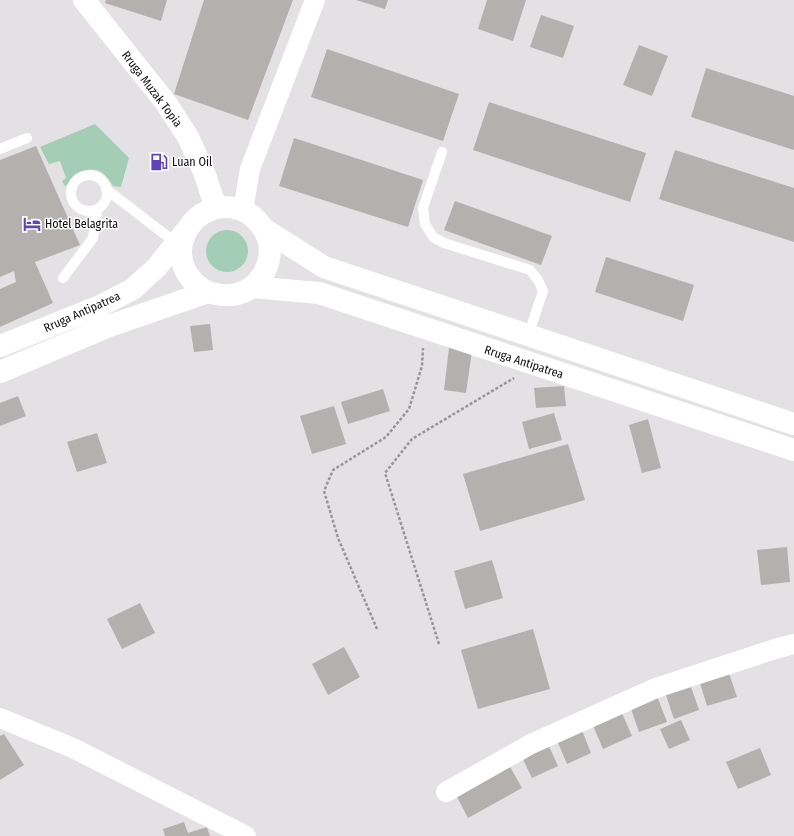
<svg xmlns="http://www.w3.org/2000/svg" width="794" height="836" font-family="'Fira Sans Condensed',sans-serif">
<rect width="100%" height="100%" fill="#e3e1e3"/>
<path fill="#a4cdb5" d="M95,124L129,158L121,187L113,186C102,167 92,165 74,177C70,180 69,184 65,186L62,181L66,178L60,161L49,164L40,147Z
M206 251a21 21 0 1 1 42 0a21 21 0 1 1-42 0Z"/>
<path fill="#b3b0ae" d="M106,0H167L161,21L105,3Z
M204,0H293L248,120L174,94Z
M356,0H388L385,9Z
M487,0H526L513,41L478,29Z
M541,15L574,26L563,58L530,47Z
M639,45L668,56L652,96L623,85Z
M327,49L459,94L443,141L311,97Z
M706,68L794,96V150L691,117Z
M489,102L646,153L630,202L473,150Z
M294,138L423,180L408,227L279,186Z
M36,146L80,245L35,262L53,303L0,327V289L16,282L14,271L0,277V160Z
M675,150L794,188V242L659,199Z
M455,201L552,236L541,265L444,230Z
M606,257L694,285L683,321L595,292Z
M210,324L213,350L194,352L190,326Z
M449,348L472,351L466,393L444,390Z
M564,386L566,406L536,408L534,388Z
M383,389L390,411L348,424L341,402Z
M18,396L26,416L0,426V403Z
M334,406L346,444L312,454L300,416Z
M554,413L562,440L529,449L522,422Z
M648,419L661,468L642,473L629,425Z
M97,433L107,463L77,472L67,442Z
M568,444L585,500L480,531L463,474Z
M787,547L790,582L761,585L757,550Z
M492,560L503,598L465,609L454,571Z
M140,603L155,633L122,649L107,619Z
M533,629L550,689L478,709L461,650Z
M344,647L360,677L328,695L312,664Z
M729,673L737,697L707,706L700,683Z
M690,684L699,710L674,719L665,692Z
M657,696L667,722L639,732L630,706Z
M621,711L632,736L603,749L592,723Z
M681,720L690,740L669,749L660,729Z
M581,728L591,753L567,764L556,738Z
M4,734L24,765L0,780V736Z
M547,742L558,766L532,778L521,755Z
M760,748L771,775L738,789L726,762Z
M508,763L522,788L468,818L455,793Z
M184,822L188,833L207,827L210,836H165L163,829Z"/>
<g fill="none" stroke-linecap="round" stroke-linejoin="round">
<path stroke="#979697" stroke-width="2.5" stroke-dasharray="3 2" stroke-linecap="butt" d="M377,629L338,538L324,491L333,470L386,437L409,409L422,366L423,348
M439,644L385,473L412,439L514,378"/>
<path stroke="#fff" stroke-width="10" d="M0,149L27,138
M442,152L423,208L425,224L433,237L444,243L530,270L538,280L543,291L528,336
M71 193a18 18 0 1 1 36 0a18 18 0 1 1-36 0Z
M106,189L176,243
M63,278L93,238L97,210"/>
<path stroke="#fff" stroke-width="20" d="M243,211L250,169L315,0
M0,718L73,748L246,836
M446,792L531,744L656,688L775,649L794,644"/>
<path stroke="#fff" stroke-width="22" d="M84,0L166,103L188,137L204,172L216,208"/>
<path stroke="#fff" stroke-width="22" d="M264,229L324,267L794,424
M252,287L319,293L794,450
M0,346L100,306L133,289L157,267L185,232
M0,372L109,326L208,292C227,298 247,296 260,279C269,267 273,250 267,236C261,223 252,213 239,209C196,196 162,249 193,281C197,286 202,289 208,292"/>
</g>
<defs>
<g id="fuel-bare" transform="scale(1.38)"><path d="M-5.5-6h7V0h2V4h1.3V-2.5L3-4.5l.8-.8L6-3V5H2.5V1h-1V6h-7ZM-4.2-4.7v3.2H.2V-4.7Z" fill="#6142bb" stroke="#fff" stroke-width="2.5" paint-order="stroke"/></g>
<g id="hotel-bare" transform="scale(1.38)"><path d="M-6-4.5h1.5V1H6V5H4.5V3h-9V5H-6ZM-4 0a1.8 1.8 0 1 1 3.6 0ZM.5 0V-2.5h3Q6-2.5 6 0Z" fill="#6142bb" stroke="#fff" stroke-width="2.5" paint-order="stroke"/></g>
</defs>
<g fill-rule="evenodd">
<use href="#fuel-bare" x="159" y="162"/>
<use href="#hotel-bare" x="32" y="224"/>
</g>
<g text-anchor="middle" stroke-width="3" stroke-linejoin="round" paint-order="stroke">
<g font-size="12" fill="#0f0e0f" stroke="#fff">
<text transform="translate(152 89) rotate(53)" y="4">Rruga Muzak Topia</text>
<text transform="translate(82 312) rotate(-24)" y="4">Rruga Antipatrea</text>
<text transform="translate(524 362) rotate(18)" y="4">Rruga Antipatrea</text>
</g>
<g font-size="12" fill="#0f0e0f" stroke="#fff" text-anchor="start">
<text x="172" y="166">Luan Oil</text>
<text x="45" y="228">Hotel Belagrita</text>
</g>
</g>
</svg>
